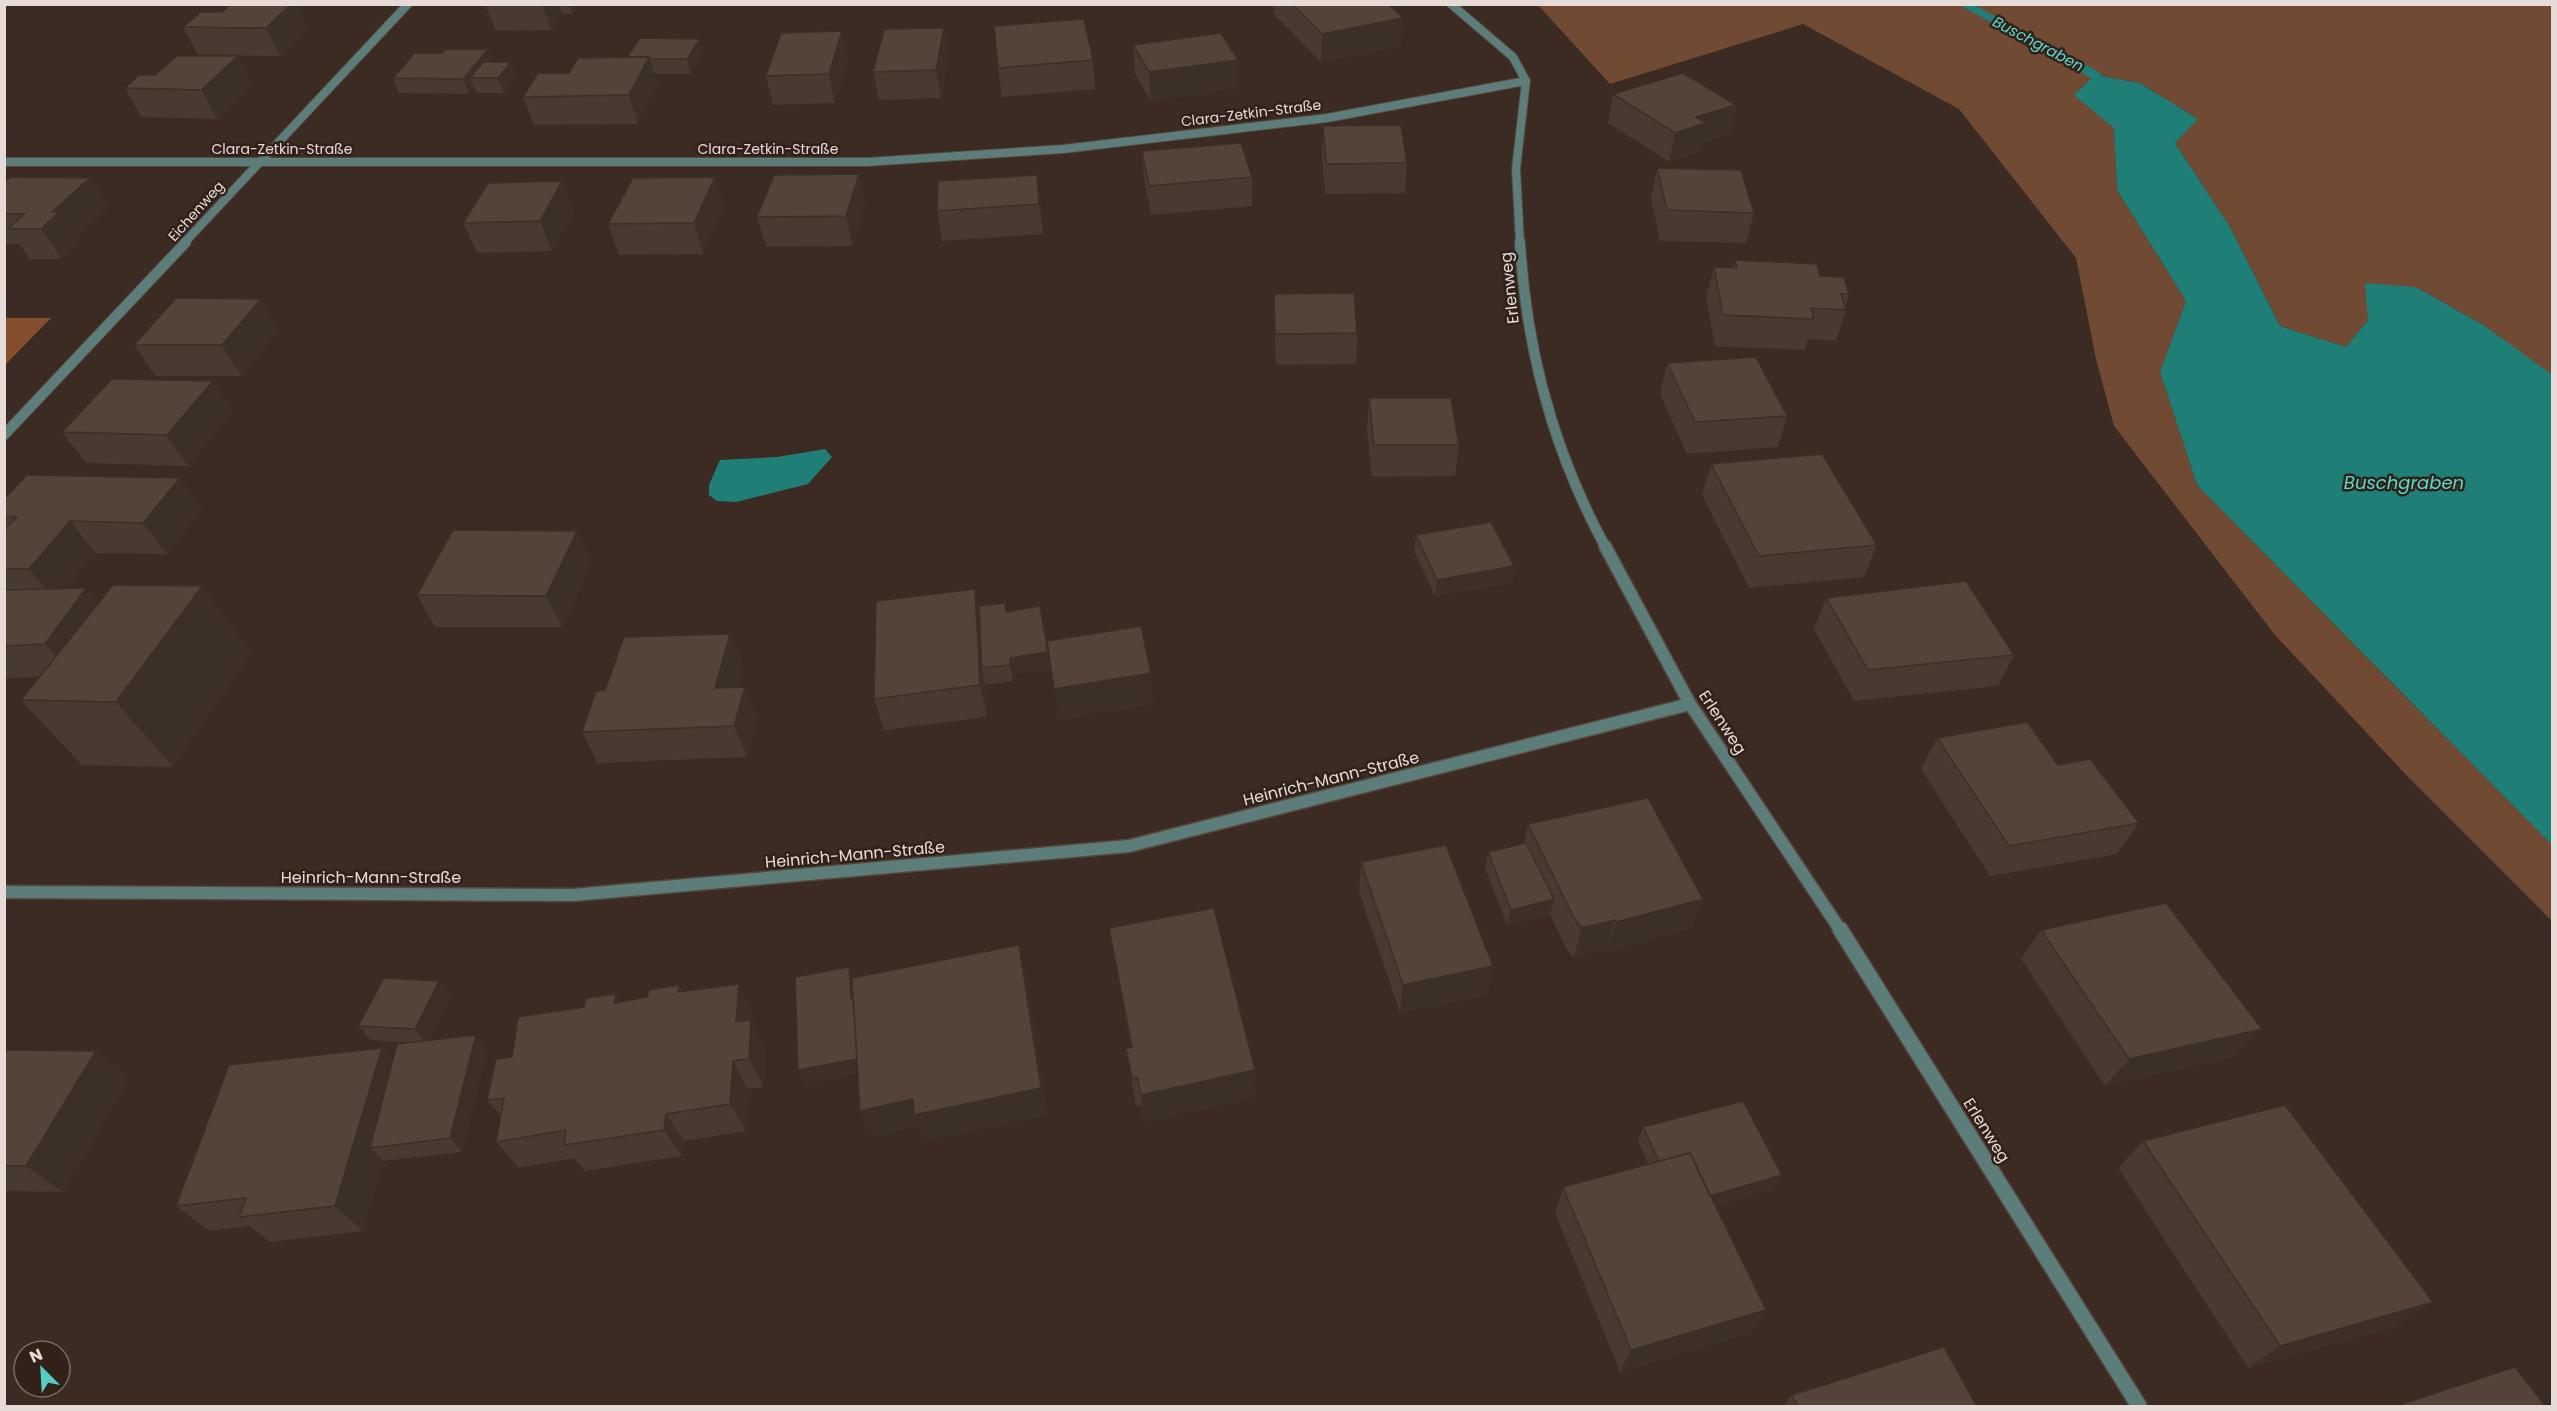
<svg xmlns="http://www.w3.org/2000/svg" width="2557" height="1411" font-family="Poppins,sans-serif">
<rect width="100%" height="100%" fill="#3b2b22"/>
<path fill="#714a34" d="M1538,5H2552V376L2485,326L2416,287L2368,320L2346,347L2280,326L2230,227L2175,143L2198,119L2140,83L2095,75L2114,128L2117,190L2186,301L2160,372L2197,485L2552,845V921L2410,779L2275,635L2114,426L2096,359L2076,258L1959,109L1803,24L1610,84Z"/>
<path fill="#844e2f" d="M5,318H51L5,365L4,318Z"/>
<path fill="#1f7e76" d="M2095,75L2140,83L2198,119L2175,143L2230,227L2280,326L2346,347L2368,320L2365,283L2416,287L2485,326L2551,374L2552,845L2197,485L2160,372L2186,301L2117,190L2114,128L2074,95Z
M825,449L832,457L808,484L736,502L717,501L709,495V485L720,460L777,457Z"/>
<g fill="none" stroke-linecap="round" stroke-linejoin="round">
<path fill="#1f7e76" fill-rule="evenodd" d="M1958,4H1972L2099,72L2116,94L2106,97L2091,78Z"/>
<g stroke="#56473f" stroke-width="10">
<path id="street-far3" d="M1451,4L1513,57L1526,81L1516,169L1520,243
M4,162H867L1063,149L1327,118L1526,81
M184,243L408,4"/>
</g>
<g stroke="#56473f" stroke-width="12">
<path id="street-far2" d="M1520,242C1526,349 1554,453 1606,548
M4,435L186,242"/>
</g>
<g stroke="#56473f" stroke-width="15">
<path id="street-far1" d="M1605,546L1690,704L1841,931
M4,892L573,895L1129,846L1690,704"/>
</g>
<g stroke="#56473f" stroke-width="18">
<path id="street" d="M1840,929L2139,1406"/>
</g>
<use href="#street-far3" stroke="#5c7d79" stroke-width="8"/>
<use href="#street-far2" stroke="#5c7d79" stroke-width="10"/>
<use href="#street-far1" stroke="#5c7d79" stroke-width="12"/>
<use href="#street" stroke="#5c7d79" stroke-width="15"/>
</g>
<path fill="#483a31" d="M231,4H297L308,28L280,56L198,55L183,27L222,12Z
M485,4H578L572,14H562L551,30L496,31Z
M1274,4H1388L1401,46L1321,62L1274,14Z
M944,28L948,55L941,98L879,100L873,72Z
M1133,45L1239,88L1151,101L1135,74Z
M442,53L493,62H511L516,77L504,93H476L474,87L469,94L399,93L393,78Z
M704,53L691,74H655L658,85L638,124L534,125L523,97L569,73L627,57Z
M238,56L252,84L217,119L141,117L125,88L155,75Z
M848,59L835,103L773,105L766,76Z
M1093,60L1095,89L1002,97L998,68Z
M1613,94L1736,105L1730,134L1702,143L1699,152L1669,162L1608,123Z
M1323,126L1407,163L1405,193L1325,194L1322,155Z
M1142,151L1252,177V206L1151,215L1144,180Z
M1657,168L1754,213L1746,243L1660,241L1651,198Z
M859,174L865,204L853,246L766,247L757,217Z
M715,177L724,207L703,254L619,255L608,224Z
M90,178L109,207L77,238L79,242L62,259H30L19,244H4V183Z
M1041,204L1043,234L942,241L937,211Z
M574,211L552,251L477,253L463,223Z
M1735,260L1820,276L1849,294L1845,307L1846,310L1836,341L1808,339L1805,350L1715,346L1706,297L1714,267L1733,268Z
M1274,294L1357,333L1356,364L1276,365Z
M279,330L241,376H155L134,345Z
M1667,363L1787,416L1778,447L1687,454L1660,394Z
M213,381L233,412L188,466L86,463L62,432Z
M1369,398L1459,445L1455,476L1372,477L1367,430Z
M1711,464L1877,545L1864,577L1749,588L1702,495Z
M180,478L202,510L167,554L95,553L66,588H86L98,603L202,586L251,653L173,767L82,765L21,700L40,677L4,678V499Z
M1416,535L1514,566L1512,583L1435,596L1414,551Z
M592,562L562,627H435L417,595Z
M1826,598L2014,655L1998,686L1854,701L1814,629Z
M1005,603L1007,611L1051,669L1013,674V681L985,685V683L987,717L884,730L874,699L979,608Z
M730,634L743,665L737,687H745L757,718L747,757L598,763L582,732L605,690Z
M1937,738L2058,765L2139,823L2117,854L1990,876L1921,769Z
M1528,824L1692,928L1607,952V949L1574,958L1566,948L1550,914L1507,925L1485,868L1488,852L1524,843Z
M1361,862L1493,966L1487,995L1400,1013L1359,892Z
M1109,928L1256,1097L1145,1122L1141,1105L1136,1106L1131,1077L1126,1049L1131,1047L1114,958Z
M2041,930L2235,1057L2105,1086L2021,959Z
M439,981L451,996L429,1040L487,1049L462,1152L383,1161L363,1231L270,1242L250,1226L209,1231L176,1206L382,1048L393,1060L409,1043L371,1040L358,1026Z
M683,992L753,1013V1023L765,1048L764,1087L748,1089L746,1131L684,1141L682,1156L585,1171L574,1158L519,1168L496,1142L501,1116L487,1100L512,1057L584,1007Z
M4,1050L96,1051L129,1079L63,1192L4,1191Z
M1643,1127L1774,1189L1715,1206L1766,1310L1751,1333L1620,1372L1555,1213L1563,1187L1648,1164L1638,1141Z
M2143,1141L2397,1326L2248,1368L2118,1168Z
M1792,1395L1977,1407H1783Z"/>
<path fill="#3b2f28" d="M291,4H297L308,28L280,56L266,28Z
M542,4H559L562,14L551,30Z
M569,4H578L572,14Z
M1403,18L1401,46L1321,62L1322,34Z
M944,28L948,55L941,98L936,70Z
M842,31L848,59L835,103L829,74Z
M700,39L704,53L691,74L687,59Z
M488,49L493,64L470,78L474,87L469,94L463,79Z
M238,56L252,84L217,119L201,90Z
M649,57L658,85L638,124L629,95Z
M1238,60L1239,88L1151,101L1149,72Z
M511,62L516,77L504,93L498,78Z
M1736,105L1730,134L1702,143L1699,152L1669,162L1675,133L1696,117Z
M859,174L865,204L853,246L846,216Z
M1037,175L1041,204L1043,234L1039,204Z
M715,177L724,207L703,254L694,223Z
M90,178L109,207L77,238L79,242L62,259L41,229L52,212Z
M562,181L574,211L552,251L540,221Z
M261,299L279,330L241,376L222,345Z
M213,381L233,412L188,466L167,435Z
M180,478L202,510L167,554L143,523Z
M70,521L95,553L55,601L29,569Z
M577,531L592,562L562,627L546,596Z
M1514,566L1512,583L1435,596L1437,580Z
M202,586L251,653L173,767L116,702Z
M86,588L111,619L73,676L45,644Z
M975,589L981,621L982,668L985,683L987,717L980,685Z
M730,634L743,665L728,719L715,688Z
M1048,652L1051,669L1013,674V681L1010,665V658Z
M1151,673L1154,705L1059,720L1054,689Z
M745,687L757,718L747,757L734,726Z
M1554,899L1550,914L1507,925L1511,910Z
M1703,899L1692,928L1607,952L1616,922Z
M1615,920L1607,949L1574,958L1581,928Z
M1019,945L1026,974L1048,1115L924,1142L918,1127L872,1138L860,1111Z
M1493,966L1487,995L1400,1013L1403,985Z
M849,967L855,982L857,1013L851,998Z
M439,981L451,996L427,1044L415,1029Z
M739,984L753,1013V1023L765,1048L764,1087L749,1059L736,1022Z
M679,985L695,1014L678,992Z
M616,994L634,1023L614,1003Z
M2262,1029L2235,1057L2105,1086L2129,1059Z
M476,1035L487,1049L462,1152L450,1138Z
M382,1048L407,1076L370,1148L383,1161L363,1231L335,1206Z
M96,1051L129,1079L63,1192L26,1166Z
M862,1058L868,1072L805,1084L798,1070Z
M733,1061L748,1089L746,1131L730,1104Z
M1255,1070L1256,1097L1145,1122L1141,1095Z
M666,1114L684,1141L682,1156L664,1130Z
M1782,1175L1774,1189L1693,1212L1700,1199Z
M2433,1302L2397,1326L2248,1368L2280,1346Z
M1766,1310L1751,1333L1620,1372L1631,1350Z"/>
<path fill="#544339" stroke="#3b2f28" stroke-width="1.5" d="M231,4H291L266,28L183,27L201,12H222Z
M1292,4H1388L1403,18L1322,34Z
M1084,19L1093,60L998,68L994,26Z
M944,28L936,70L873,72L884,29Z
M842,31L829,74L766,76L781,33Z
M1221,33L1238,60L1149,72L1133,45Z
M640,38L700,39L687,59H650L649,57H627Z
M446,49H488L463,79L393,78L415,53H442Z
M177,56H238L201,90L125,88L139,75H155Z
M649,57L629,95L523,97L538,73H569L578,58Z
M483,62H511L498,78H470Z
M1683,73L1736,105L1696,117L1706,123L1675,133L1613,94Z
M1401,125L1407,163L1326,164L1323,126Z
M1241,143L1252,177L1149,186L1142,151Z
M1657,168L1741,170L1754,213L1667,210Z
M859,174L846,216L757,217L774,175Z
M1037,175L1039,204L937,211L938,181Z
M11,177L90,178L52,212H59L41,229H8L24,214H4V183Z
M715,177L694,223L608,224L633,178Z
M562,181L540,221L463,223L488,183Z
M1735,260L1817,264L1820,276L1844,277L1849,294H1841L1846,310L1811,308L1814,319L1723,315L1714,267L1737,268Z
M1354,293L1357,333L1275,334L1274,294Z
M176,298L261,299L222,345H134Z
M1756,357L1787,416L1695,422L1667,363Z
M112,379L213,381L167,435L62,432Z
M1369,398H1451L1459,445H1374Z
M1822,454L1877,545L1759,556L1711,464Z
M27,475L180,478L143,523L70,521L29,569H4V530L17,517L4,516V499Z
M1491,522L1514,566L1437,580L1416,535Z
M453,530L577,531L546,596L417,595Z
M1966,581L2014,655L1868,670L1826,598Z
M113,585L202,586L116,702L21,700Z
M86,588L45,644L4,646V590Z
M975,589L980,685L874,699L876,601Z
M1005,603L1006,612L1040,606L1048,652L1010,658V665L982,668L979,606Z
M1141,626L1151,673L1054,689L1047,641Z
M730,634L715,688L745,687L734,726L582,732L596,691L605,690L624,637Z
M2027,722L2058,765L2090,759L2139,823L2009,846L1937,738Z
M1648,798L1703,899L1616,922L1615,920L1581,928L1574,918L1528,824Z
M1526,843L1554,899L1511,910L1488,852Z
M1446,845L1493,966L1403,985L1361,862Z
M2166,903L2262,1029L2129,1059L2041,930Z
M1214,908L1255,1070L1141,1095L1137,1078H1132L1126,1049L1132,1047L1109,928Z
M1019,945L1041,1088L914,1115L913,1099L860,1111L852,978Z
M849,967L851,998H853L857,1059L798,1070L795,977Z
M384,978L439,981L415,1029L358,1026Z
M739,984L736,1022L751,1020L749,1059L733,1061L730,1104L666,1114L664,1130L564,1145L566,1130L496,1142L504,1098L487,1100L496,1059L512,1057L518,1017L584,1007L586,998L616,994L614,1003L647,997L649,990L679,985L678,992Z
M476,1035L450,1138L370,1148L397,1044Z
M382,1048L335,1206L239,1217L246,1198L176,1206L229,1065Z
M4,1050L96,1051L26,1166H4Z
M1743,1101L1782,1175L1710,1196L1690,1153L1659,1161L1643,1127Z
M2285,1105L2433,1302L2280,1346L2143,1141Z
M1690,1153L1766,1310L1631,1350L1563,1187Z
M1944,1347L1977,1407H1798L1792,1395Z
M2515,1367L2546,1407H2393Z"/>
<g text-anchor="middle" stroke-width="5" stroke-linejoin="round" paint-order="stroke">
<g font-size="14" fill="#e6dbd6" stroke="#312119">
<text transform="translate(1251 113) rotate(-7)" y="5">Clara-Zetkin-Straße</text>
<text x="282" y="154">Clara-Zetkin-Straße</text>
<text x="768" y="154">Clara-Zetkin-Straße</text>
<text transform="translate(196 211) rotate(-48)" y="5">Eichenweg</text>
</g>
<g font-size="15" font-style="italic" fill="#59dbcf" stroke="#312119">
<text transform="translate(2038 44) rotate(28)" y="5">Buschgraben</text>
</g>
<g font-size="16" fill="#e6dbd6" stroke="#312119">
<text transform="translate(1509 288) rotate(-96)" y="6">Erlenweg</text>
<text transform="translate(1723 722) rotate(57)" y="6">Erlenweg</text>
<text transform="translate(1331 778) rotate(-14)" y="6">Heinrich-Mann-Straße</text>
<text transform="translate(855 854) rotate(-5)" y="6">Heinrich-Mann-Straße</text>
<text x="371" y="883">Heinrich-Mann-Straße</text>
<text transform="translate(1987 1130) rotate(58)" y="6">Erlenweg</text>
</g>
<g font-size="18" font-style="italic" fill="#59dbcf" stroke="#312119">
<text x="2404" y="489">Buschgraben</text>
</g>
</g>
<rect width="2557" height="1411" fill="none" stroke="#e6dbd6" stroke-width="12"/>
<g transform="translate(42 1369) rotate(336)"><circle r="28" fill="#312119" stroke="#796b65" stroke-width="1.5"/>
<path d="M0-4.5L10 22L0 15L-10 22Z" fill="#56cec2"/>
<text y="-9" font-size="16" font-weight="bold" text-anchor="middle" fill="#e6dbd6">N</text>
</g>
</svg>
